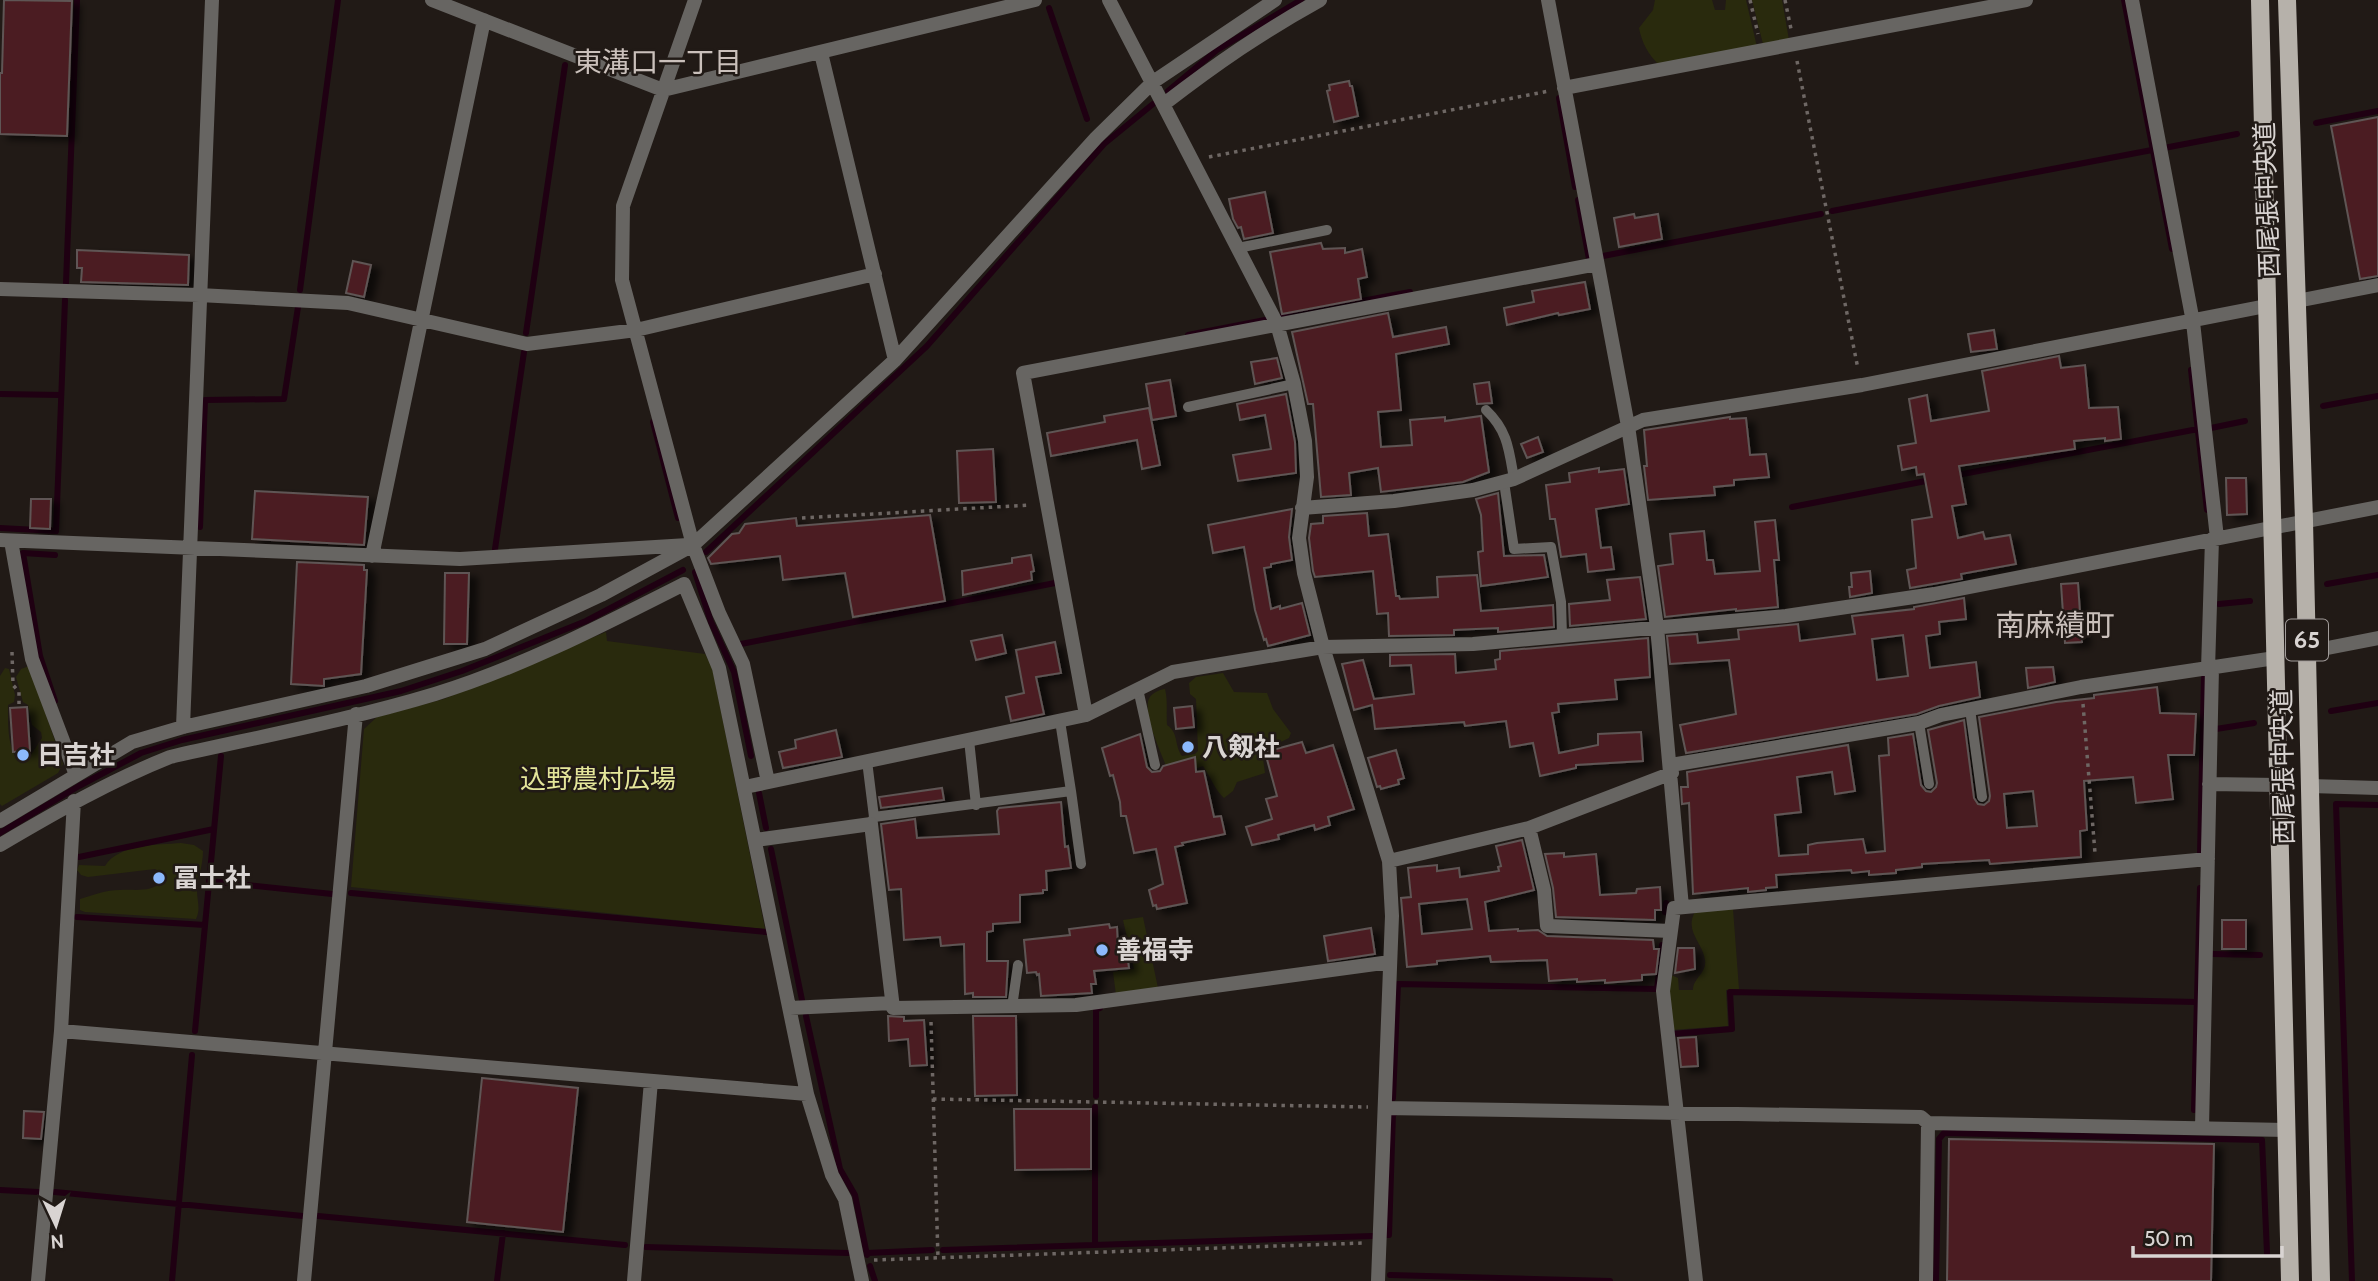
<svg xmlns="http://www.w3.org/2000/svg" width="2378" height="1281" font-family="Cabin,'Noto Sans JP',sans-serif">
<defs>
<filter id="shadow"><feDropShadow dx="8" dy="4.5" stdDeviation="3.5" flood-color="#0009"/></filter>
</defs>
<rect width="100%" height="100%" fill="#211a16"/>
<path fill="#292a0d" d="M1655,0H1712L1715,10H1725L1726,0H1746L1757,47L1659,65C1648,54 1642,43 1639,28L1653,10Z
M1752,0H1782L1789,40L1763,44Z
M606,632L607,641L705,654L712,667L765,929L351,887L364,729L377,717L444,699Z
M29,666L63,764L58,773L2,806L0,804V676L5,668L9,669L15,695L14,702L8,705C8,724 7,745 18,761H27L42,738L41,732L32,725L28,705L23,702L16,677L21,669Z
M1223,673L1234,692L1267,693L1273,709L1291,733L1289,738L1262,751L1265,773L1237,782L1233,791L1224,798C1214,789 1211,777 1203,766L1171,778C1164,759 1145,722 1148,702C1149,694 1158,690 1165,689C1168,701 1166,712 1167,725C1179,733 1174,745 1182,756L1195,754L1198,751L1196,699L1190,694L1189,683L1196,677Z
M181,843L194,845L203,851C203,865 198,877 197,891C197,901 201,909 196,919L85,912L80,910V899C93,895 106,890 120,890C138,889 149,893 164,881L163,873L155,869L88,877L81,875L77,870L79,865L105,866C118,844 158,845 181,843Z
M1733,909L1739,989L1726,990L1728,1026L1671,1030L1668,982L1671,975L1678,978L1679,990H1693C1693,978 1707,973 1705,960C1703,943 1684,931 1695,912Z
M1143,917L1158,988L1116,995L1113,972L1134,969L1123,920Z"/>
<g fill="none" stroke-linecap="round" stroke-linejoin="round">
<path stroke="#1f0012" stroke-width="6" d="M2124,0L2172,249
M1049,8L1087,119
M1168,91L1217,50L1301,0
M1559,98L1575,187
M2316,123L2378,111
M2164,148L2237,134
M1578,200L1589,259
M1832,211L2152,150
M1603,256L1821,214
M66,283L77,0
M300,290L338,0
M1282,316L1410,292
M526,333L565,65
M1188,335L1265,320
M2191,370L2207,510
M0,394L61,395
M2323,406L2378,396
M653,422L678,518
M2211,428L2245,421
M1952,476L2198,429
M1792,507L1931,480
M200,527L205,400L284,399L298,307
M0,528L56,531L65,300
M495,549L524,352
M706,552L927,346L1104,144L1153,104
M55,555L23,553L40,656L55,701
M695,572L711,622L734,672L751,756
M2327,584L2378,575
M2219,604L2250,601
M741,644L1055,583
M2331,711L2378,703
M2216,729L2254,723
M72,748L79,760
M759,793L766,828
M0,833L79,786L141,753L182,740L401,691L462,671L586,621L683,570
M771,849L802,1000
M2200,855L2204,676
M79,857L214,829
M209,881L332,894
M351,893L766,932
M1665,912L1666,903
M77,917L205,925
M2213,954L2260,955
M806,1016L840,1169L855,1195L867,1255
M195,1031L221,756
M1672,1034L1732,1029L1730,992L2197,1002
M1096,1096V1009L1100,1008
M1393,1098L1398,984L1657,989L1662,945
M2194,1110L2200,888
M0,1190L38,1192
M55,1192L303,1216
M318,1216L625,1245
M1387,1235H1389L1393,1113H1395
M1095,1245V1107
M646,1247L848,1253
M943,1250L1373,1236
M867,1253L932,1250
M870,1266L875,1281
M1390,1275L1610,1281
M172,1281L192,1055
M497,1281L503,1233
M1936,1281L1939,1139L1944,1133L2262,1140L2267,1253
M2352,1281L2336,804L2378,805"/>
</g>
<path fill="#4b1f21" stroke="#5f5554" stroke-width="2" fill-rule="evenodd" filter="url(#shadow)" d="M4,0L72,1L67,136L0,134V73H2Z
M1349,81L1350,86H1352L1358,116L1334,122L1327,91L1330,90L1329,85Z
M2378,117V276L2360,279L2331,126Z
M1265,192L1273,233L1244,239L1241,227L1238,228L1233,219L1229,199Z
M1634,214L1635,218L1658,214L1662,239L1619,247L1614,218Z
M1321,243L1323,249L1345,248V253L1362,249L1367,277L1358,279L1361,299L1282,314L1270,252Z
M77,250L189,255L188,285L81,282L82,268H77Z
M353,261L371,265L364,297L346,293Z
M1585,282L1590,309L1559,315L1558,313L1507,325L1504,308L1534,302L1532,291Z
M1388,313L1393,337L1446,327L1449,344L1396,354L1401,410L1378,412L1381,447L1412,445L1410,420L1445,417V421L1481,416L1489,472L1463,482L1381,492L1378,468L1349,473L1351,495L1321,497L1313,404H1308L1292,332Z
M1994,330L1997,349L1971,352L1968,334Z
M2059,356L2061,368L2085,365L2089,408L2118,407L2121,439L2105,441V438L2074,441L2075,449L1959,466L1966,504L1952,506L1958,538L1983,532L1985,539L2010,535L2016,564L1961,574L1962,579L1910,588L1907,570L1916,568L1912,520L1932,517L1924,474L1917,475L1916,467L1902,470L1898,446L1916,443L1909,399L1927,395L1931,421L1989,411L1982,371Z
M1277,358L1282,378L1255,384L1251,362Z
M1170,380L1176,416L1152,420L1146,384Z
M1489,382L1492,403L1477,404L1474,384Z
M1286,394L1295,442L1296,473L1238,481L1233,455L1271,449L1265,415L1240,420L1237,404Z
M1149,408L1160,465L1142,469L1137,440L1051,456L1047,433L1105,422L1104,416Z
M1730,417V419L1746,418L1750,455L1766,454L1769,477L1734,480V485L1714,487L1715,495L1648,500L1644,466H1647L1644,430Z
M1538,437L1543,452L1527,458L1521,444Z
M993,449L996,502L959,503L957,451Z
M1599,468V472L1624,469L1629,504L1596,509L1601,548L1611,547L1614,569L1588,572L1586,554L1561,557L1555,519H1550L1546,485L1570,482L1569,473Z
M2226,478H2246L2247,514L2227,515Z
M255,491L368,497L364,545L252,539Z
M1498,493L1504,556L1544,555L1548,577L1481,586L1478,552L1483,551L1481,515L1476,499Z
M31,499H51L50,529L30,528Z
M1292,509L1289,537L1292,560L1271,564V567L1264,568L1271,609L1280,606V609L1302,603L1310,635L1268,646L1266,639L1264,640L1255,610L1244,547L1213,553L1208,525Z
M1367,513L1369,536L1388,534L1396,596H1399L1400,599L1438,597L1437,577L1477,575L1481,611L1553,605L1554,627L1498,632V628L1454,630V635L1389,636L1388,613L1377,614L1373,571L1315,577L1313,571L1309,538L1311,524L1323,523V516Z
M930,515L945,601L853,617L845,573L783,580L780,556L711,564L708,558L732,534L739,533L745,524L796,518L797,526Z
M1775,520L1779,560H1774L1778,607L1736,611V609L1665,617L1658,566L1673,564L1670,534L1704,531L1707,560H1713L1715,574L1760,571L1755,522Z
M1031,555L1034,571L1031,572L1032,580L963,595L962,571L1012,563V558Z
M297,562L364,565V570H367L361,674L324,679V686L291,684Z
M1870,571L1872,593L1850,597L1849,587H1852L1851,573Z
M445,573H469L467,644H444Z
M1640,577L1646,619L1570,626L1569,604L1610,600L1607,580Z
M2078,583L2082,642L2065,643L2061,584Z
M1964,598L1966,619L1939,622L1940,634L1926,636L1930,668L1976,662L1980,697L1939,706L1917,714L1686,753L1680,725L1736,714L1729,660L1670,664L1667,636L1697,634L1698,643L1739,639L1738,630L1798,624L1800,641L1855,634L1852,616L1914,609V607ZM1903,635L1908,676L1877,680L1872,639Z
M1002,635L1006,653L976,660L971,641Z
M1648,638L1650,677L1615,680L1617,699L1558,704L1559,712L1552,713L1559,753L1598,745V734L1641,732L1643,761L1576,765V768L1540,776L1533,743L1510,747L1506,721L1465,726L1464,722L1375,729L1372,705L1354,710L1342,664L1363,660L1374,699L1414,694L1411,665L1390,666V655L1455,654L1456,673L1496,669L1495,660L1500,659V651Z
M1055,642L1061,673L1036,677L1044,714L1011,721L1006,697L1024,693L1016,650Z
M2053,667L2055,682L2028,688L2026,668Z
M2157,687L2160,713L2196,714L2194,755H2168L2173,799L2136,803L2133,777L2084,781L2087,830L2080,831L2081,857L1990,864L1989,860L1922,864V867L1896,870V873L1869,875V871L1852,873L1851,870L1776,875L1777,887L1766,888V890L1748,892V888L1693,894L1689,803L1682,804L1681,787H1688L1687,772L1848,745L1855,791L1835,794L1832,772L1797,777L1801,812L1775,815L1779,856L1808,854V845L1817,843L1863,839L1866,853L1885,851L1879,756L1889,755L1888,738L1913,734L1921,785L1926,791L1931,792L1936,787L1937,783L1928,730L1964,720L1974,798L1978,804L1984,805L1989,801L1990,796L1979,717L2056,702L2094,698V695ZM2033,791L2037,826L2007,828L2004,794Z
M1192,706L1194,727L1176,729L1174,708Z
M27,707L30,751L13,752L10,708Z
M836,730L842,757L783,768L779,752L796,748L795,740Z
M1140,734L1147,767L1152,772L1160,771L1163,766L1195,757L1196,772L1204,771L1214,817L1221,816L1225,834L1182,843L1183,845L1175,847L1187,903L1157,909L1156,905L1153,906L1149,890L1163,884L1156,849L1134,853L1126,816H1121L1120,802L1113,775L1110,776L1102,748Z
M1302,742L1306,753L1333,745L1354,809L1328,817L1330,825L1315,830L1314,825L1278,835L1279,839L1252,845L1246,827L1272,819L1266,799L1277,796L1265,752Z
M1396,750L1404,778L1398,780L1399,784L1381,789L1380,786L1377,787L1368,758Z
M942,788L944,800L881,808L879,797Z
M1061,802L1065,847L1068,846L1071,868L1046,871L1047,890H1043V893L1020,895V922L993,924V931L987,932V961H1008L1006,997H973V993L965,994L964,944L941,946L940,937L904,940L901,889L889,890L881,824L915,819L917,838L999,834L997,811L999,808Z
M1522,840L1534,890L1485,902L1489,931L1518,929V931L1538,930L1547,936L1653,940L1654,949H1659L1656,974L1642,975V980L1605,983V980L1577,982V979L1549,981L1547,960L1491,962L1490,956L1437,961V964L1407,967L1401,898L1411,897L1408,868L1437,865V871L1459,868L1460,877L1499,871L1498,867L1501,866L1496,846ZM1467,899L1472,929L1422,934L1419,904Z
M1564,853V857L1596,854L1600,895L1636,893L1637,889L1660,887L1661,910H1655V920L1556,917L1553,888L1545,854Z
M2222,920H2246V949H2222Z
M1109,924L1110,928L1117,927L1118,946L1126,945L1129,968L1094,971L1096,984H1091L1092,993L1041,996L1039,974L1037,975L1036,972L1027,973L1024,940L1070,935L1069,929Z
M1371,928L1375,954L1328,961L1324,936Z
M1678,948H1694L1695,969L1675,973Z
M888,1016L904,1017V1021L924,1020L927,1065L910,1066L908,1039L889,1041Z
M973,1016H1016L1017,1095L975,1096Z
M1696,1037L1698,1066L1681,1067L1678,1038Z
M482,1078L578,1088L563,1232L467,1222Z
M1014,1109H1091V1169L1015,1170Z
M24,1111L44,1112L41,1139L23,1138Z
M1949,1139L2214,1144L2211,1281H1947Z"/>
<g fill="none" stroke-linecap="round" stroke-linejoin="round">
<path stroke="#6e6764" stroke-width="3.5" stroke-dasharray="3.5 5" stroke-linecap="butt" d="M1750,0L1758,34
M1785,0L1791,29
M1797,61L1858,369
M1209,157L1549,91
M802,518L1030,505
M12,652L13,685L19,692V704
M2083,704L2095,853
M931,1022L938,1258
M933,1099L1368,1107
M874,1260L1363,1243"/>
<path stroke="#676562" stroke-width="10" d="M1238,248L1327,230
M1188,407L1294,384
M1486,410C1508,431 1509,450 1514,479
M1504,482L1514,549L1551,547L1561,602L1562,636
M1138,689L1155,765
M1970,709L1982,797
M1919,723L1929,784
M969,740L976,805
M867,761L874,817
M1071,791L1081,864
M871,824L874,817L1071,791L1060,721
M1012,1007L1018,965"/>
<path stroke="#676562" stroke-width="14" d="M432,0L663,90L1035,0
M695,0L623,206L622,280L693,545L719,613L743,664L768,782
M1109,0L1277,324L1294,384L1305,441L1307,477L1299,538L1304,573L1323,647L1389,861L1392,916L1378,1281
M1548,0L1628,426L1657,627L1682,907
M2132,0L2193,322L2217,538
M821,53L895,360
M1564,88L2026,0
M1164,104C1216,64 1262,32 1320,0
M0,289L199,295L348,303L527,344L636,330L875,274
M2297,301L2378,285
M1302,508L1394,501L1473,490L1514,479L1643,420L1862,385L2266,306
M0,540L460,559L688,545
M11,541L32,659L76,775
M372,556L484,20
M2307,652L2378,638
M2208,669L2212,539
M1086,715L1023,373L1597,264
M183,727L212,0
M1671,765L1919,723L1941,715L2081,687L2275,658
M2209,784L2278,785
M2310,786L2378,788
M745,787L1086,715L1173,672L1323,647L1473,644L1786,616L1934,594L2378,507
M0,821L132,742L183,727L366,686L485,649L601,595L693,545L895,360L1096,138L1153,82L1275,0
M1529,828L1544,890L1547,926L1671,931
M756,840L871,824L893,1008L1076,1005L1390,962
M0,845C56,812 110,781 170,757C258,737 349,720 435,694C522,667 603,625 684,584L719,668L807,1094L832,1175L845,1199L862,1281
M1389,861L1529,828L1672,773
M790,1008L892,1003
M61,1031L807,1094
M1385,1108L1921,1117L1928,1123L2286,1130
M2202,1128L2212,668
M38,1281L61,1031L74,801
M304,1281L356,714
M634,1281L651,1081
M1696,1281L1663,991L1674,908L2208,859
M1926,1281L1928,1123"/>
<path stroke="#b6b1aa" stroke-width="18" d="M2260,0L2290,1281
M2287,0L2304,521L2321,1281"/>
</g>
<g fill="#8cb9fc" stroke="#211a16" stroke-width="2.5">
<circle cx="1188" cy="747" r="7"/>
<circle cx="23" cy="755" r="7"/>
<circle cx="159" cy="878" r="7"/>
<circle cx="1102" cy="950" r="7"/>
</g>
<g text-anchor="middle" stroke-width="5" stroke-linejoin="round" paint-order="stroke">
<rect fill="#211a16" stroke="#a29c9a" stroke-width="2" x="2286" y="619.5" width="42" height="41" rx="5"/>
<g font-size="24" font-weight="bold" fill="#d9d4d2">
<text x="2307" y="648">65</text>
</g>
<g font-size="26" fill="#d9d4d2" stroke="#211a16">
<text transform="translate(2267 200) rotate(-92)" y="9">西尾張中央道</text>
<text transform="translate(2283 767) rotate(-91)" y="9">西尾張中央道</text>
</g>
<g font-size="26" font-weight="bold" fill="#d9d4d2" stroke="#211a16" text-anchor="start">
<text x="1202" y="756">八剱社</text>
<text x="37" y="764">日吉社</text>
<text x="173" y="887">冨士社</text>
<text x="1116" y="959">善福寺</text>
</g>
<g font-size="26" fill="#e4e69a" stroke="#211a16">
<text x="598" y="788">込野農村広場</text>
</g>
<g font-size="28" fill="#cac0bb" stroke="#211a16">
<text x="658" y="72">東溝口一丁目</text>
</g>
<g font-size="30" fill="#cac0bb" stroke="#211a16">
<text x="2055" y="636">南麻績町</text>
</g>
</g>
<g transform="translate(56 1225) rotate(176)" stroke="#211a16" stroke-width="5" paint-order="stroke">
<path d="M0-5L12 26L0 18L-12 26Z" fill="#d9d4d2"/>
<text y="-10" font-size="19" font-weight="bold" text-anchor="middle" fill="#d9d4d2">N</text>
</g>
<path d="M2133 1246v10h149v-10" fill="none" stroke="#d9d4d2" stroke-width="3.5"/>
<text x="2144" y="1246" font-size="21" fill="#d9d4d2" stroke="#211a16" stroke-width="5" paint-order="stroke">50 m</text>
</svg>
